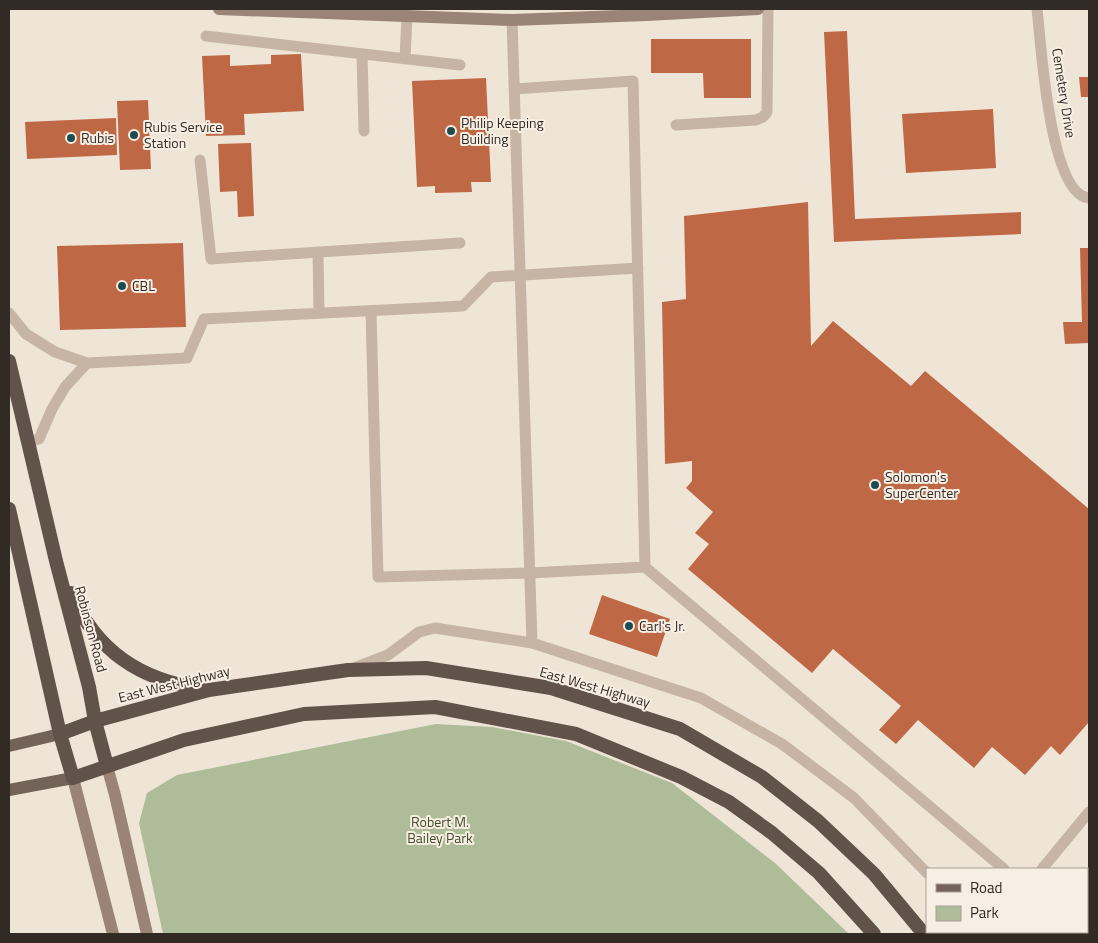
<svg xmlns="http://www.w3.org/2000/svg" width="1098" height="943" font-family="'Titillium Web',sans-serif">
<rect width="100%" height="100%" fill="#efe5d7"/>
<path fill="#afbc99" d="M436,724L492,727L566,741L672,783L775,863L849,934H163L139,823L147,793L177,775Z"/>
<path fill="#be6846" d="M847,31L855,219L1021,212V234L834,242L824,32Z
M651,39H751V98H704L703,73H651Z
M301,54L304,111L244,114L245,135L206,136L202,56L230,55V66L271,64V55Z
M1079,77H1089V97H1081Z
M486,78L491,182H471L472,192L435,193V186L417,187L412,81Z
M148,100L151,169L120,170L117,101Z
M993,109L996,168L906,173L902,114Z
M116,118L117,155L27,159L25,122Z
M251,143L254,216L238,217L237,191L220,192L218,144Z
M808,202L811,346L833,321L911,386L925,371L1089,509V722L1060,755L1051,746L1025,775L992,747L974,768L918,720L896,744L879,730L901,706L833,649L812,673L688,569L709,544L695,533L713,512L686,488L692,481V461L665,464L662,302L686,299L684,216Z
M183,243L186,327L60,330L57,246Z
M1080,248H1089V343L1065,344L1063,322H1082Z
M602,595L670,619L657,657L589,634Z"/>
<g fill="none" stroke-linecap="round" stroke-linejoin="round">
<path stroke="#c6b5a4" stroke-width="11" d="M1037,9C1041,42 1049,195 1089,198
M512,20L532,643
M206,36L460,65
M362,54L364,131
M405,59L407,16
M514,89L633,81L645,567
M676,125L756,120L763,117L767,112L768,9
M200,160L211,259L460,243
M318,252L319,313
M371,311L378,577L530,573L645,567L1004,869
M9,313L26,334L55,352L87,363L187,358L204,319L463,306L491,277L638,268
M28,442L39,439L52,409L65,387L87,363
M354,668L388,655L419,632L435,628L532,643L701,698L782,744L854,798L927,873
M1042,869L1089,812
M975,932L977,934
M987,934L989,932"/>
<path stroke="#998476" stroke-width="12" d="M219,9L512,20L647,15L758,9
M107,766L115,795L147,934
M73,778L113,934"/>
<path stroke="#736257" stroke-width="12" d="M9,746L60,734
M9,790L73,778"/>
<path stroke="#62534a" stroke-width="14" d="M9,361L56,561L89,687L95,721L107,766
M9,509L60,734L73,778L184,740L304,714L435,707L576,734L681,777L729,802L772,833L819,873L874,934
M71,593C96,651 140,680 202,689
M60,734L95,721L209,690L348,670L426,668L551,688L680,729L762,777L818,821L874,874L924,934"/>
</g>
<g fill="#1e4b50" stroke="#f7efe3" stroke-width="2">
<circle cx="451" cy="131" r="5"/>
<circle cx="134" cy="135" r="5"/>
<circle cx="71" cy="138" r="5"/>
<circle cx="122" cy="286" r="5"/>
<circle cx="875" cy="485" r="5"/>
<circle cx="629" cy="626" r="5"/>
</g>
<g text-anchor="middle" stroke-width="4" stroke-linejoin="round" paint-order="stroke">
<g font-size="14" fill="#322a25" stroke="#f7efe3">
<text transform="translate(1064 93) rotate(81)" y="5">Cemetery Drive</text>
<text transform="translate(91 629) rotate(75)" y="5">Robinson Road</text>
<text transform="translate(174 684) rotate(-14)" y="5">East West Highway</text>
<text transform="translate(595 687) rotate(16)" y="5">East West Highway</text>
</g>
<g font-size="14" fill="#322a25" stroke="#f7efe3" text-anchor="start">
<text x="461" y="128">Philip Keeping<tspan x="461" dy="16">Building</tspan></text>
<text x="144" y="132">Rubis Service<tspan x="144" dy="16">Station</tspan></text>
<text x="81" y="143">Rubis</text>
<text x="132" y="291">CBL</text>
<text x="885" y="482">Solomon's<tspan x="885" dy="16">SuperCenter</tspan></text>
<text x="639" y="631">Carl's Jr.</text>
</g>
<g font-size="14" fill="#404e2b" stroke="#f7efe3">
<text x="440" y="827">Robert M.<tspan x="440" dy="16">Bailey Park</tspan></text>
</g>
</g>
<rect width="1098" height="943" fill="none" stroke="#322a25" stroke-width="20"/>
<rect x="926" y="868" width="162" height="65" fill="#f7efe3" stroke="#a8a097"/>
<rect x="936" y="884" width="25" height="8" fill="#736257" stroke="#a8a097"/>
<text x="970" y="893" font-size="15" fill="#322a25">Road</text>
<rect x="936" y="906" width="25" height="15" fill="#afbc99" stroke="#a8a097"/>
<text x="970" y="918" font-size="15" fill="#322a25">Park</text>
</svg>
